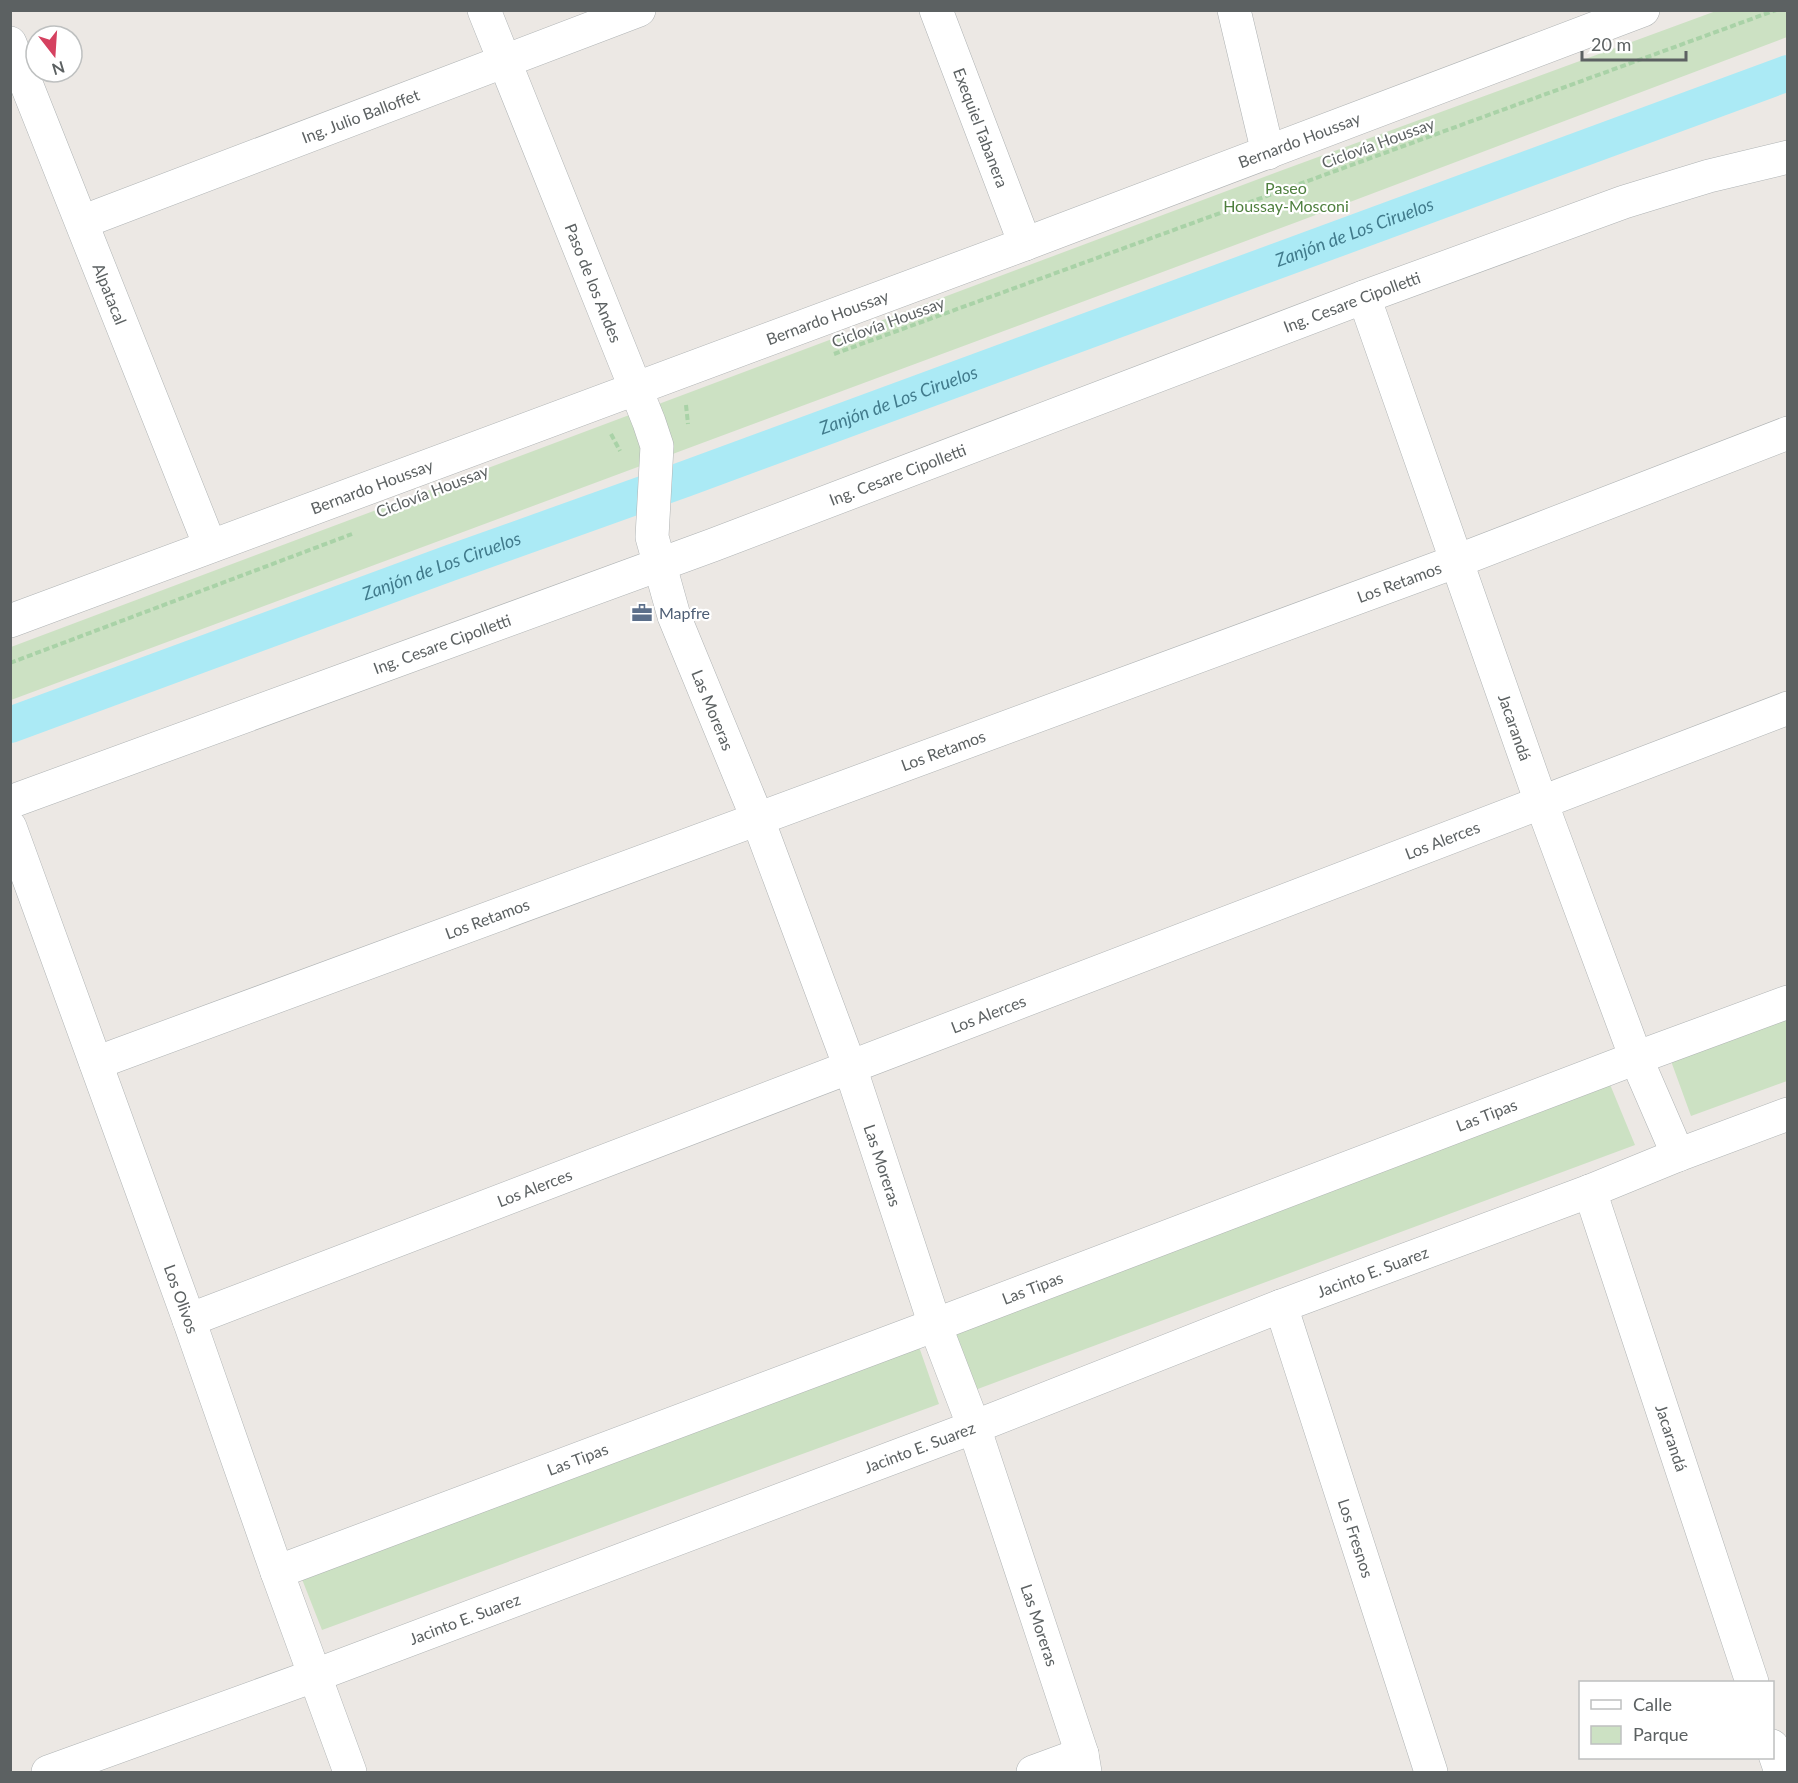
<svg xmlns="http://www.w3.org/2000/svg" width="1798" height="1783" font-family="Lato,sans-serif">
<rect width="100%" height="100%" fill="#ece8e4"/>
<path fill="#cce1c3" d="M1716,11H1787V37L1297,222L11,700V647L1280,171Z
M1787,1017V1081L1691,1116L1671,1061Z
M1609,1082L1635,1145L975,1390L952,1330Z
M918,1344L939,1404L322,1630L298,1569Z"/>
<g fill="none" stroke-linecap="round" stroke-linejoin="round">
<path stroke="#abeaf5" stroke-width="36" id="s1" d="M10,725L450,563L685,479L1788,73"/>
<g stroke="#afb3b4" stroke-width="34">
<g id="minor">
<path id="s2" d="M484,10L649,422L657,446L652,537L674,616L758,820L850,1067L935,1325L974,1427L1082,1754L1085,1772"/>
<path id="s3" d="M936,10L1025,244"/>
<path d="M1234,10L1268,153"/>
<path id="s4" d="M10,43L210,546"/>
<path id="s5" d="M82,222L639,10"/>
<path id="s6" d="M1364,297L1541,802L1636,1058L1678,1155"/>
<path id="s7" d="M10,621L1025,244L1643,10"/>
<path id="s8" d="M10,802L713,545L1364,297L1624,202L1709,176L1788,157"/>
<path id="s9" d="M10,827L189,1320L277,1572L350,1772"/>
<path id="s10" d="M96,1063L1457,561L1788,433"/>
<path id="s11" d="M1590,1191L1752,1682"/>
<path id="s12" d="M1281,1306L1431,1772"/>
<path id="s13" d="M189,1320L1788,708"/>
<path id="s14" d="M277,1572L935,1325L1636,1058L1788,1002"/>
<path d="M1772,1746L1781,1772"/>
<path id="s15" d="M48,1772L316,1675L974,1427L1281,1306L1590,1191L1678,1155L1788,1114"/>
<path d="M1033,1772L1082,1754"/>
</g>
</g>
<path stroke="#a9d2a7" stroke-width="4" stroke-dasharray="6 3" stroke-linecap="butt" d="M834,354L1776,10
M686,405L688,424
M611,434L620,451
M10,663L352,534"/>
<use href="#minor" stroke="#fff" stroke-width="33"/>
</g>
<defs>
<g id="office-bare" transform="scale(1.62)"><path d="M-6-3h4V-5.5h4V-3h4V5H-6ZM-1-4.5V-3h2v-1.5ZM-6 0V1H6V0Z" fill="#5c6f8a" stroke="#fff" stroke-width="2.5" paint-order="stroke"/></g>
</defs>
<g fill-rule="evenodd">
<use href="#office-bare" x="642" y="613"/>
</g>
<g text-anchor="middle" stroke-width="4.5" stroke-linejoin="round" paint-order="stroke">
<g font-size="16" fill="#5c6162" stroke="#fff">
<text dy="6" stroke="none"><textPath href="#s5" startOffset="298">Ing. Julio Balloffet</textPath></text>
<text dy="6" stroke="none"><textPath href="#s3" startOffset="126">Exequiel Tabanera</textPath></text>
<text dy="6" stroke="none"><textPath href="#s7" startOffset="1376">Bernardo Houssay</textPath></text>
<text transform="translate(1378 143) rotate(-20)" y="6">Ciclovía Houssay</text>
<text dy="6" stroke="none"><textPath href="#s2" startOffset="294">Paso de los Andes</textPath></text>
<text dy="6" stroke="none"><textPath href="#s4" startOffset="270">Alpatacal</textPath></text>
<text dy="6" stroke="none"><textPath href="#s8" startOffset="1432">Ing. Cesare Cipolletti</textPath></text>
<text dy="6" stroke="none"><textPath href="#s7" startOffset="872">Bernardo Houssay</textPath></text>
<text transform="translate(888 322) rotate(-20)" y="6">Ciclovía Houssay</text>
<text dy="6" stroke="none"><textPath href="#s8" startOffset="946">Ing. Cesare Cipolletti</textPath></text>
<text dy="6" stroke="none"><textPath href="#s7" startOffset="386">Bernardo Houssay</textPath></text>
<text transform="translate(432 491) rotate(-21)" y="6">Ciclovía Houssay</text>
<text dy="6" stroke="none"><textPath href="#s10" startOffset="1389">Los Retamos</textPath></text>
<text dy="6" stroke="none"><textPath href="#s8" startOffset="460">Ing. Cesare Cipolletti</textPath></text>
<text dy="6" stroke="none"><textPath href="#s2" startOffset="744">Las Moreras</textPath></text>
<text dy="6" stroke="none"><textPath href="#s6" startOffset="456">Jacarandá</textPath></text>
<text dy="6" stroke="none"><textPath href="#s10" startOffset="903">Los Retamos</textPath></text>
<text dy="6" stroke="none"><textPath href="#s13" startOffset="1342">Los Alerces</textPath></text>
<text dy="6" stroke="none"><textPath href="#s10" startOffset="417">Los Retamos</textPath></text>
<text dy="6" stroke="none"><textPath href="#s13" startOffset="856">Los Alerces</textPath></text>
<text dy="6" stroke="none"><textPath href="#s14" startOffset="1293">Las Tipas</textPath></text>
<text dy="6" stroke="none"><textPath href="#s2" startOffset="1230">Las Moreras</textPath></text>
<text dy="6" stroke="none"><textPath href="#s13" startOffset="370">Los Alerces</textPath></text>
<text dy="6" stroke="none"><textPath href="#s15" startOffset="1416">Jacinto E. Suarez</textPath></text>
<text dy="6" stroke="none"><textPath href="#s14" startOffset="807">Las Tipas</textPath></text>
<text dy="6" stroke="none"><textPath href="#s9" startOffset="502">Los Olivos</textPath></text>
<text dy="6" stroke="none"><textPath href="#s11" startOffset="260">Jacarandá</textPath></text>
<text dy="6" stroke="none"><textPath href="#s15" startOffset="930">Jacinto E. Suarez</textPath></text>
<text dy="6" stroke="none"><textPath href="#s14" startOffset="321">Las Tipas</textPath></text>
<text dy="6" stroke="none"><textPath href="#s12" startOffset="244">Los Fresnos</textPath></text>
<text dy="6" stroke="none"><textPath href="#s15" startOffset="444">Jacinto E. Suarez</textPath></text>
<text dy="6" stroke="none"><textPath href="#s2" startOffset="1716">Las Moreras</textPath></text>
</g>
<g font-size="16" fill="#4e7f3e" stroke="#fff">
<text x="1286" y="194">Paseo<tspan x="1286" dy="18">Houssay-Mosconi</tspan></text>
</g>
<g font-size="16" fill="#4e5e75" stroke="#fff" text-anchor="start">
<text x="659" y="619">Mapfre</text>
</g>
<g font-size="18" font-style="italic" fill="#417b8c" stroke="#fff">
<text dy="6" stroke="none"><textPath href="#s1" startOffset="1432">Zanjón de Los Ciruelos</textPath></text>
<text dy="6" stroke="none"><textPath href="#s1" startOffset="946">Zanjón de Los Ciruelos</textPath></text>
<text dy="6" stroke="none"><textPath href="#s1" startOffset="460">Zanjón de Los Ciruelos</textPath></text>
</g>
</g>
<rect width="1798" height="1783" fill="none" stroke="#5c6162" stroke-width="24"/>
<rect x="1579" y="1681" width="195" height="78" fill="#ffffff" stroke="#bec0c0" stroke-width="1.5"/>
<rect x="1591" y="1700" width="30" height="9" fill="#ffffff" stroke="#bec0c0" stroke-width="1.5"/>
<text x="1633" y="1711" font-size="18" fill="#5c6162">Calle</text>
<rect x="1591" y="1726" width="30" height="18" fill="#cce1c3" stroke="#bec0c0" stroke-width="1.5"/>
<text x="1633" y="1741" font-size="18" fill="#5c6162">Parque</text>
<g transform="translate(54 54) rotate(163)"><circle r="28" fill="#ffffff" stroke="#bec0c0" stroke-width="1.5"/>
<path d="M0-4.5L10 22L0 15L-10 22Z" fill="#d54160"/>
<text y="-9" font-size="16" font-weight="bold" text-anchor="middle" fill="#5c6162">N</text>
</g>
<path d="M1582 51v9h104v-9" fill="none" stroke="#5c6162" stroke-width="3"/>
<text x="1591" y="51" font-size="18" fill="#5c6162" stroke="#ffffff" stroke-width="4.5" paint-order="stroke">20 m</text>
</svg>
